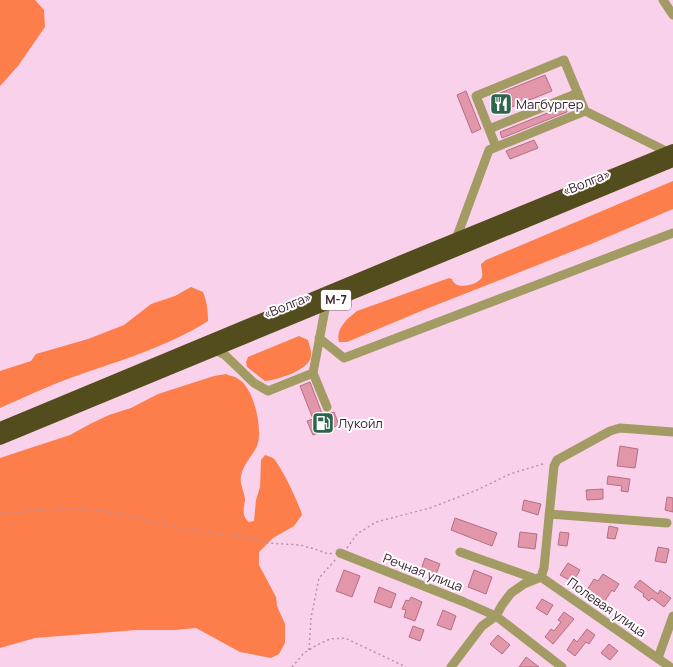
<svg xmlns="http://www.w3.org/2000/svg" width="673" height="667" font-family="Manrope,sans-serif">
<rect width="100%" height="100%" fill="#fad1ea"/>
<path fill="#fd7e4b" d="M0,0H35L44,10L45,27L18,66L0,86Z
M673,181V209L591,244L426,309L347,342H339C335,329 348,318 357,311L449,278L452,279C455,291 479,285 482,277C483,272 481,268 481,264L486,260Z
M191,287L203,292C207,302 208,311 208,321C167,347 121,360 76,376C50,385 25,397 0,408V371L31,361L36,354L88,339L124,325L151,304L175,296Z
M299,336L308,340C309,345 312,351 311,356C310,370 277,380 265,381L247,367L246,362L248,357Z
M226,374C229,376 234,376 237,378C254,387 262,426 258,443C255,454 243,463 241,476C239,484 245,492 245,500C244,508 241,516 249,522L254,521L256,500L260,487L261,460L265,455C268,456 272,457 274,459C282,468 299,503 302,515L294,526L273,538L259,552V565L276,597L277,606L285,624V643L279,654L271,658L240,652L196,628L175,630H136L35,638L0,648V458L70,435L90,424L109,415L131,408L158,394L214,376Z"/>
<path fill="#e196aa" stroke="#b56e83" d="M545,75L552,91L499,112L493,96Z
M466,91L481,129L472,133L457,95Z
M565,106L567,112L502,138L500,132Z
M534,140L538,148L510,159L506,151Z
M310,382L323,416L334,412L339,425L313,435L307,421L313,419L300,386Z
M620,446L638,449L635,468L617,466Z
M608,476L630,479L628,492L621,491L622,486L607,484Z
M603,489V499L587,500L586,490Z
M667,497L673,498V512L665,510Z
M524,500L541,504L538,515L522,510Z
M455,518L497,533L492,546L451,530Z
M609,526L618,528L615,539L607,538Z
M520,532L537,534L535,549L518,547Z
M560,532L569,533L567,546L558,545Z
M658,547L669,549L666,563L655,561Z
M425,558L440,564L434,579L429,576L430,574L421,570Z
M568,563L580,570L573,582L560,575Z
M344,570L360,576L352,597L336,591Z
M474,570L492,577L486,594L468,587Z
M603,574L619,584L614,592L612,590L604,602L587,590L594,579L598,581Z
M640,580L658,594L660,590L671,598L664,607L652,598L649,601L643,596L644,594L634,587Z
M379,587L396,594L391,608L374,602Z
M411,597L422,602L415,621L404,617L406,610L402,609L406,600L409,601Z
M542,599L553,605L547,615L536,608Z
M443,610L456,616L451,630L437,625Z
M564,612L574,619L553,644L545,637L551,629L554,631L561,622L558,620Z
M413,626L424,630L420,641L409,637Z
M587,629L595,635L589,644L586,642L575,656L567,650L574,639L577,642Z
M498,635L510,645L502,654L490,644Z
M609,644L618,651L610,660L601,653Z
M526,657L539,667H519Z"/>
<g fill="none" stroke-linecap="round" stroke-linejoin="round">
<path stroke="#b793a9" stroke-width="1.5" stroke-dasharray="2 3" stroke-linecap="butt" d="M0,512H23L65,508L87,509L106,511L188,530L250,538L268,543L300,545L318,550L328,554L333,553
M347,548L357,534L376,522L430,508L477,490L510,474L546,463
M309,650L311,618L319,578L336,559
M292,667L304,653L317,645L330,639L345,638L406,667"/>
<path stroke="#a39b64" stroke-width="9" d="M663,0L673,15
M489,129L578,93
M496,147L476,96L564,60L585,111
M456,239L489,150L585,111L668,152
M319,338L344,358L673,233
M215,350L225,355L254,383L268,391L313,373L326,304
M313,373L327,407
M549,514L667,523
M460,552L536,579
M340,553L464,602L496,616L562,667
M541,577L670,667
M658,658L673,616
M451,667L482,626L496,616L502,605L511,593L524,584L541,577L544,568L554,466L557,460L610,431L620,428L673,432"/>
<path stroke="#534d1d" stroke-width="12" d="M0,428L421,253L673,150
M0,439L673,161"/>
</g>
<defs>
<g id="restaurant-square" transform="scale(1.15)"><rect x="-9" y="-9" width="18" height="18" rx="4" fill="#2f654c" stroke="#fff"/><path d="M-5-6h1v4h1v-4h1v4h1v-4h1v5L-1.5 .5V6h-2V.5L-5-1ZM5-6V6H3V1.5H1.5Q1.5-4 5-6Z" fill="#fff"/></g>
<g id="fuel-square" transform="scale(1.15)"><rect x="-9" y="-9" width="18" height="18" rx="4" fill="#2f654c" stroke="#fff"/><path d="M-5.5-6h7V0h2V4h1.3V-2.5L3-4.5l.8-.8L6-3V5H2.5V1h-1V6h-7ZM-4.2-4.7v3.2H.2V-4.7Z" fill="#fff"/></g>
</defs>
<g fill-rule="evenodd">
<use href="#restaurant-square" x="501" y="104"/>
<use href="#fuel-square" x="323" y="423"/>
</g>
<g text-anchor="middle" stroke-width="4" stroke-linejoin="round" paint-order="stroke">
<rect fill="#fff" stroke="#76646f" stroke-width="1" x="321" y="290" width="30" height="20" rx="3"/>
<g font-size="12" font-weight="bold" fill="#3b2131">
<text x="336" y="304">М-7</text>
</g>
<g font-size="13" fill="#3b2131" stroke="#fff" text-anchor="start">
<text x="516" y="109">Магбургер</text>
<text x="338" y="428">Лукойл</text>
</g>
<g font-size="13" fill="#3b2131" stroke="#fff">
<text transform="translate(586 182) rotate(-22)" y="5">«Волга»</text>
<text transform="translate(287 305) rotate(-22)" y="5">«Волга»</text>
<text transform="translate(423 572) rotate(21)" y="5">Речная улица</text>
<text transform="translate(607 607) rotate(35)" y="5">Полевая улица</text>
</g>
</g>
</svg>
